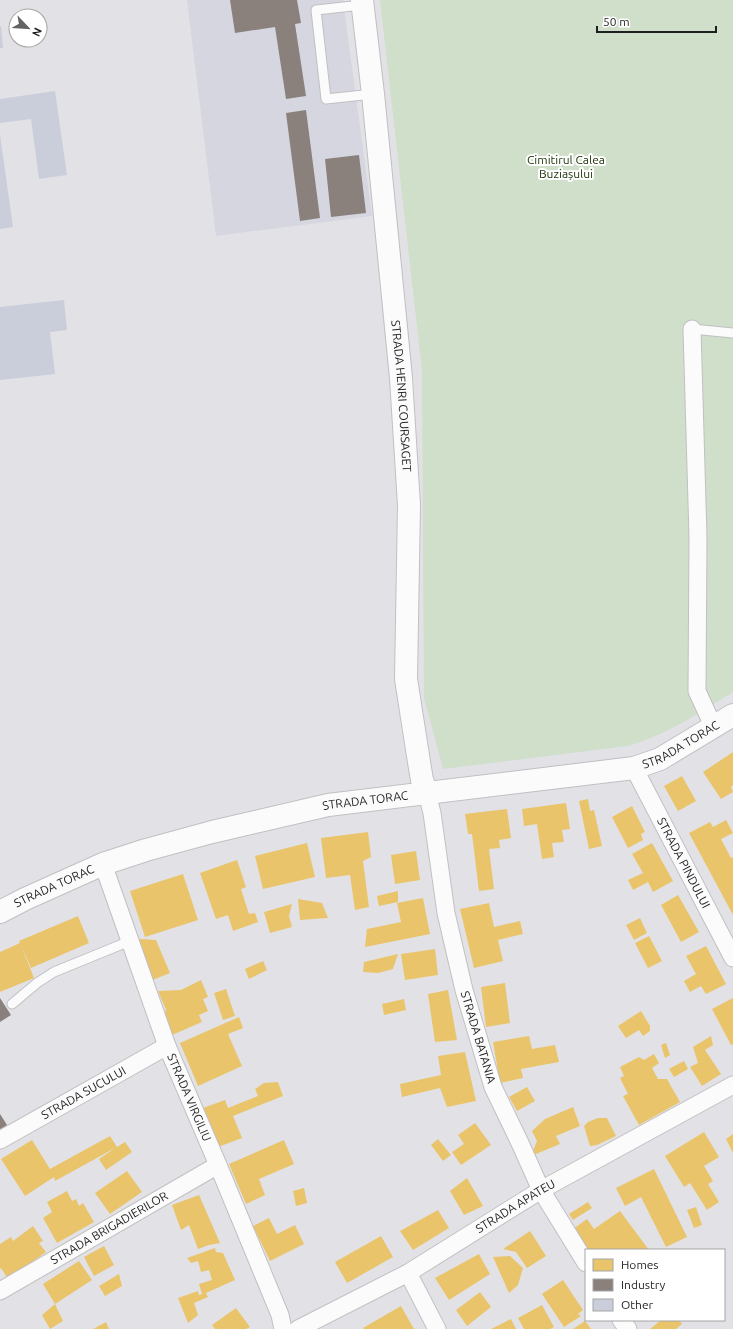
<svg xmlns="http://www.w3.org/2000/svg" width="733" height="1329" font-family="Ubuntu,sans-serif">
<rect width="100%" height="100%" fill="#e2e2e6"/>
<path fill="#d5d6e0" d="M187,0H343L372,216L216,236Z"/>
<path fill="#d0dfc9" d="M380,0H733V692C699,713 665,736 627,746L443,769L424,698L422,371Z"/>
<path fill="#e9c46a" d="M733,752V785L731,787L733,792L721,799L703,772Z
M682,776L696,801L678,811L664,786Z
M588,799L590,811L594,810L602,846L589,849L579,801Z
M566,803L570,829L562,830L564,842L552,843L554,857L542,859L537,824L524,826L522,809Z
M632,806L645,832L641,834L643,840L628,848L612,817Z
M507,809L511,838L499,840L500,848L489,849L494,889L479,891L472,834H468L465,814Z
M726,820L733,833L721,839L731,858L733,857V915L689,833L710,822L713,827Z
M368,832L371,857L363,861L369,907L355,910L350,875L326,878L321,838Z
M307,843L315,877L263,889L255,856Z
M652,843L673,881L653,892L648,882L633,890L628,880L643,873L632,854Z
M416,851L420,880L395,884L391,855Z
M237,860L246,887L241,889L249,914L255,913L258,922L233,931L228,915L216,919L200,873Z
M183,874L198,920L145,937L130,891Z
M398,891V902L379,906L377,896Z
M678,895L699,932L681,942L661,905Z
M423,898L430,934L365,947L367,929L401,922L397,903Z
M298,899L322,903L328,918L300,920Z
M489,903L494,927L520,921L523,934L498,940L503,961L474,968L460,909Z
M292,904L289,916L292,927L270,933L264,912Z
M78,916L89,943L31,968L19,941Z
M640,918L647,933L634,940L626,925Z
M649,936L662,961L648,968L635,943Z
M140,939L156,940L170,973L150,981L135,944Z
M20,943L34,978L0,992V952Z
M706,946L726,984L706,994L701,986L690,992L684,981L696,974L686,956Z
M435,949L438,975L405,980L401,954Z
M398,954L393,969L378,973L363,972L364,962Z
M263,961L267,970L249,979L245,969Z
M201,980L208,997L203,999L208,1011L199,1015L202,1022L172,1035L163,1015L166,1010L158,991L181,990Z
M505,983L510,1023L486,1027L481,987Z
M226,989L235,1016L223,1020L214,993Z
M448,990L457,1040L435,1042L428,994Z
M733,998V1044L731,1045L712,1009Z
M404,999L406,1010L384,1015L382,1004Z
M641,1011L650,1026V1031L643,1036L639,1030L626,1038L618,1026Z
M239,1017L243,1028L228,1034L242,1066L198,1086L180,1043Z
M529,1036L532,1049L555,1045L559,1062L521,1069L523,1078L500,1083L493,1042Z
M711,1036L713,1045L705,1050L721,1074L702,1086L690,1067L698,1063L693,1047Z
M666,1043L670,1055L665,1058L661,1045Z
M465,1052L476,1101L447,1107L440,1088L402,1097L400,1084L441,1075L438,1056Z
M654,1054L659,1063L652,1068L658,1079H667L680,1102L639,1125L623,1096L628,1094L620,1078L624,1076L620,1067L639,1057L644,1060Z
M684,1061L688,1069L674,1077L669,1069Z
M278,1082L283,1096L233,1116L242,1138L218,1147L203,1108L225,1100L228,1108L258,1096L255,1089L264,1083Z
M527,1087L535,1101L517,1111L509,1097Z
M573,1107L580,1126L556,1136L560,1144L536,1154L532,1153L537,1141L532,1131L545,1119Z
M598,1118H607L616,1136L597,1145L590,1146L584,1126L588,1122Z
M475,1123L491,1145L461,1165L452,1152L464,1144L458,1135Z
M704,1132L719,1157L704,1166L713,1181L708,1184L719,1202L707,1210L690,1183L684,1187L665,1156Z
M733,1134V1153L726,1139Z
M110,1136L117,1147L125,1142L132,1152L106,1170L99,1159L115,1148L55,1181L54,1177L25,1196L1,1159L32,1140L50,1169Z
M438,1139L451,1155L443,1161L431,1145Z
M284,1140L294,1164L259,1179L265,1195L246,1204L229,1164Z
M654,1169L687,1237L666,1247L641,1197L625,1206L616,1188Z
M127,1171L142,1192L110,1214L95,1193Z
M467,1178L483,1206L464,1215L450,1191Z
M304,1188L307,1203L296,1206L293,1191Z
M67,1191L72,1201L76,1199L79,1206L83,1203L94,1222L57,1243L43,1218L52,1212L47,1202Z
M199,1195L220,1243L209,1245L198,1249L189,1225L181,1230L172,1205Z
M588,1202L592,1208L573,1220L569,1214Z
M696,1207L702,1225L694,1228L687,1210Z
M438,1210L449,1228L413,1250L400,1231Z
M620,1211L649,1250H586L573,1229L587,1219L594,1229Z
M269,1218L277,1234L295,1225L304,1244L270,1261L253,1226Z
M33,1226L43,1241L39,1243L46,1252L8,1279L1,1268L0,1269V1244L11,1237L13,1241Z
M530,1231L546,1256L527,1268L516,1252L503,1249Z
M381,1236L393,1257L347,1283L335,1262Z
M104,1246L114,1265L94,1276L84,1257Z
M215,1248L216,1252L223,1253L235,1280L206,1293L208,1297L194,1303L198,1315L188,1323L178,1298L198,1291L199,1295L202,1294L199,1284L212,1280L209,1270L201,1272L198,1261L191,1263L187,1258Z
M479,1254L490,1274L449,1300L435,1278Z
M510,1256L523,1268L518,1285L509,1293L493,1257Z
M79,1261L92,1280L55,1304L63,1321L50,1329L42,1315L55,1304L43,1284Z
M119,1274L122,1286L105,1296L99,1286Z
M563,1280L583,1310L578,1314L581,1316L564,1327L542,1294Z
M480,1292L491,1307L467,1326L456,1310Z
M542,1305L554,1327L550,1329H524L518,1318Z
M401,1306L414,1329H364L363,1328Z
M236,1308L250,1327L246,1329H215L212,1325Z
M511,1319L516,1329H491Z
M661,1320H679L682,1324L676,1329H650Z
M585,1321L591,1329H573Z
M106,1322L109,1329H93Z"/>
<path fill="#8a817c" d="M230,0H297L301,23L295,24L306,96L286,99L275,27L235,33Z
M306,110L320,218L300,221L286,113Z
M359,155L366,213L331,217L325,159Z
M0,998L11,1015L0,1022Z
M0,1114L7,1125L0,1130Z"/>
<path fill="#cacdda" d="M0,26H1L3,48H0Z
M55,91L67,175L39,179L31,119L0,123V99Z
M0,135L13,227L0,229Z
M64,300L67,330L50,332L55,374L0,380V307Z"/>
<g fill="none" stroke-linecap="round" stroke-linejoin="round">
<g stroke="#c0c0c3" stroke-width="11">
<path id="lane" d="M362,5L316,10L326,99L373,94
M692,329L733,333
M12,1004L37,983L54,972L130,941"/>
</g>
<g stroke="#c0c0c3" stroke-width="19">
<g id="street">
<path d="M692,329L698,537L697,691L714,728"/>
<path id="s1" d="M634,768L733,958"/>
<path id="s2" d="M427,793L432,813L446,913L464,990L493,1087L520,1143L541,1190L586,1263"/>
<path id="s3" d="M103,864L167,1046L218,1165L280,1315L283,1329"/>
<path id="s4" d="M0,1140L167,1046"/>
<path d="M408,1273L437,1329"/>
<path id="s5" d="M0,1291L218,1165"/>
<path d="M621,1320L628,1329"/>
<path id="s6" d="M298,1329L408,1273L541,1190L733,1085"/>
</g>
</g>
<g stroke="#c0c0c3" stroke-width="24">
<g id="secondary">
<path id="s7" d="M362,0L373,94L401,378L409,505L406,679L419,762L422,780L427,793"/>
<path id="s8" d="M0,912L25,899L103,864L146,850L212,832L328,805L634,768L660,759L733,715"/>
</g>
</g>
<use href="#lane" stroke="#fbfbfb" stroke-width="9"/>
<use href="#street" stroke="#fbfbfb" stroke-width="17"/>
<use href="#secondary" stroke="#fbfbfb" stroke-width="22"/>
</g>
<g text-anchor="middle" stroke-width="4" stroke-linejoin="round" paint-order="stroke">
<g font-size="12" fill="#193106" stroke="#fff">
<text x="566" y="164">Cimitirul Calea<tspan x="566" dy="14">Buziașului</tspan></text>
</g>
<g font-size="12" fill="#1d1e20" stroke="#fff">
<text dy="4" stroke="none"><textPath href="#s7" startOffset="398">STRADA HENRI COURSAGET</textPath></text>
<text dy="4" stroke="none"><textPath href="#s8" startOffset="707">STRADA TORAC</textPath></text>
<text dy="4" stroke="none"><textPath href="#s8" startOffset="384">STRADA TORAC</textPath></text>
<text dy="4" stroke="none"><textPath href="#s1" startOffset="107">STRADA PINDULUI</textPath></text>
<text dy="4" stroke="none"><textPath href="#s8" startOffset="60">STRADA TORAC</textPath></text>
<text dy="4" stroke="none"><textPath href="#s2" startOffset="250">STRADA BATANIA</textPath></text>
<text dy="4" stroke="none"><textPath href="#s4" startOffset="96">STRADA SUCULUI</textPath></text>
<text dy="4" stroke="none"><textPath href="#s3" startOffset="249">STRADA VIRGILIU</textPath></text>
<text dy="4" stroke="none"><textPath href="#s6" startOffset="250">STRADA APATEU</textPath></text>
<text dy="4" stroke="none"><textPath href="#s5" startOffset="126">STRADA BRIGADIERILOR</textPath></text>
</g>
</g>
<rect x="585" y="1249" width="140" height="72" fill="#ffffff" stroke="#a5a5a6"/>
<rect x="593" y="1259" width="20" height="12" fill="#e9c46a" stroke="#a5a5a6"/>
<text x="621" y="1269" font-size="12" fill="#1d1e20">Homes</text>
<rect x="593" y="1279" width="20" height="12" fill="#8a817c" stroke="#a5a5a6"/>
<text x="621" y="1289" font-size="12" fill="#1d1e20">Industry</text>
<rect x="593" y="1299" width="20" height="12" fill="#cacdda" stroke="#a5a5a6"/>
<text x="621" y="1309" font-size="12" fill="#1d1e20">Other</text>
<g transform="translate(28 28) rotate(115)"><circle r="19" fill="#ffffff" stroke="#a5a5a6"/>
<path d="M0-3L7 15L0 10L-7 15Z" fill="#626365"/>
<text y="-6" font-size="11" font-weight="bold" text-anchor="middle" fill="#1d1e20">N</text>
</g>
<path d="M597 26v6h119v-6" fill="none" stroke="#1d1e20" stroke-width="2"/>
<text x="603" y="26" font-size="12" fill="#1d1e20" stroke="#ffffff" stroke-width="3" paint-order="stroke">50 m</text>
</svg>
